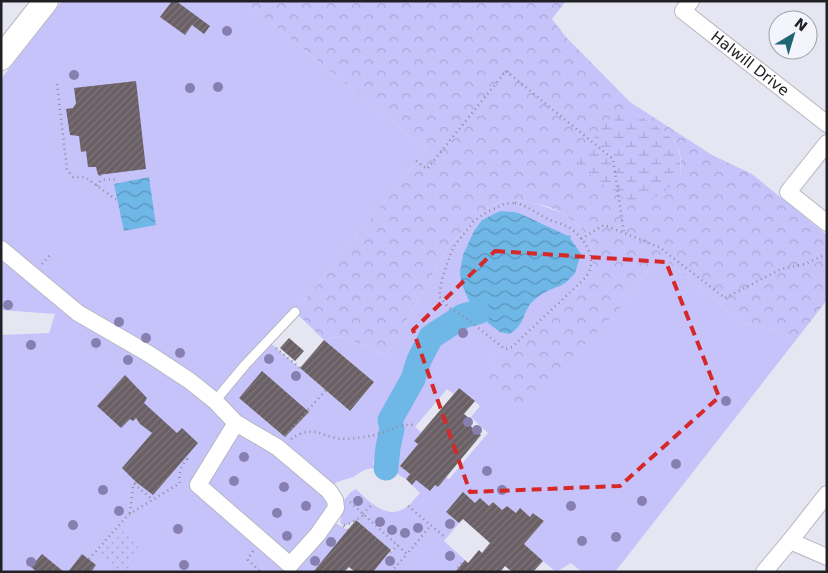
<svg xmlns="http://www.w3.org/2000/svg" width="828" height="573" font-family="'DejaVu Sans',sans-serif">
<defs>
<pattern id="forest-crowns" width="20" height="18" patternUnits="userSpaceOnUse" patternTransform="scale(1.25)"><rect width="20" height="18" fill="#c6c3fb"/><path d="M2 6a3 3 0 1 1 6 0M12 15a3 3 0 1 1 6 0" fill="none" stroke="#aaa7d7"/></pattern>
<pattern id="wetland-marsh" width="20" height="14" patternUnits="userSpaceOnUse" patternTransform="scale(1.25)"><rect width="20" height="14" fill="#c6c3fb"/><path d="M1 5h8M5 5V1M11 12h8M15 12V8" fill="none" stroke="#aaa7d7"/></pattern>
<pattern id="park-dots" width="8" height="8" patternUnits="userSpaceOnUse" patternTransform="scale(1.25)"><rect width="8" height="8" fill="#c6c3fb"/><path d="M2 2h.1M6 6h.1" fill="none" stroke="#aaa7d7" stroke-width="1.8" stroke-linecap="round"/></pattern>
<pattern id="water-waves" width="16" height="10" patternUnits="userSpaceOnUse" patternTransform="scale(1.25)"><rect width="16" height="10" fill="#6fb7e7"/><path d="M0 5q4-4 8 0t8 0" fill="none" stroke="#5b94bb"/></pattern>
<pattern id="building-hatch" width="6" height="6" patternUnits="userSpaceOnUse" patternTransform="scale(1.25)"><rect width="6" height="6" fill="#695f65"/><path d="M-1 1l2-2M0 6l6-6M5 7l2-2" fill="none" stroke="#7e767b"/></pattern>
</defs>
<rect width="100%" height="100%" fill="#e6e6f2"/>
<path fill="#c6c3fb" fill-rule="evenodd" d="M62,1H244L426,149L295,312L268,341L350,411L374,382L324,340L342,336L386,356L449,246L483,212L498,202L516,200L534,203L563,213L577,225L590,238L593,255V267L585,280L574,292L551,311L512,347L505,349L489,363L619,309L659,255L744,323L779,331L796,340L615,572H582L571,563L556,572L543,561L524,544L544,521L534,513L530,517L520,509L516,513L507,506L502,510L493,502L489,506L475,503L463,493L446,512L459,523L444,541L465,560L455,572H373L390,552L392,551L395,548L391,550L356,520L347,525H342L340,522L343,510V501L351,492L356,489C370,502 386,521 407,507C412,503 416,497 420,493L412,485L416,480L430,491L435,485L438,487L446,477L449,479L488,433L471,417L480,406L459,388L453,394L447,389L415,427L421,432L414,441L418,444L400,466L410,474L406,479L389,469L383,468L381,465V461H373V465L375,468C363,469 363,471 353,477C346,480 339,480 331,486L329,491L328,519L348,530L313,572H1V335L49,333L55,314L1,310V79ZM262,372L285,436L239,398Z"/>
<path fill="url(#forest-crowns)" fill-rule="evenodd" d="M244,1H566L552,19L566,37L630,102L712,155L752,174L827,235V300L796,340L779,331L744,323L659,255L619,309L524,407H507L488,387L489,363L505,349L512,347L551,311L574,292L585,280L593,267V255L590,238L577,225L563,213L549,207L534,203L516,200L498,202L483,212L449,246L386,356L342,336L324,340L295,312L426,149ZM621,112C639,111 669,132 678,148C682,155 680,167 681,176Z"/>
<path fill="url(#wetland-marsh)" d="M619,111C624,112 629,112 634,114C648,119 676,137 679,152C681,159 680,168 681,176L662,194L643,203L626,199L612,191L581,167L578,158L604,125Z"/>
<path fill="url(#park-dots)" d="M125,530L139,545L131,565L125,572H114L98,555Z"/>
<path fill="url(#water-waves)" d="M149,177L156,225L124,231L114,184Z
M501,211L514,212L521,214L568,236L570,235L571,237L570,238L581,254L575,273C571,278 566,283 560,286C550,289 540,294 532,302C522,313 525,326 509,334L500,332L488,323L468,299L461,282L460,272L463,255L474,231L482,220L496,213Z"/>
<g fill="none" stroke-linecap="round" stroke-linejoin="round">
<path stroke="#6fb7e7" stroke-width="25" d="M386,468L388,447L392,429L390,420L413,379L419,360L431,337L463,316L478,312"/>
</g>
<path fill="url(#building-hatch)" d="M172,1H176L210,26L204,34L192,25L185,35L160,17Z
M136,81L146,169L98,175L96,167H88L86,151L81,152L79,136L70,135L66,109L73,108L76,103L74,88Z
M289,338L304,351L295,361L280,348Z
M324,340L374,382L350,411L300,368Z
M262,371L309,412L285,437L239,398Z
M125,375L147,398L144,403L177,433L182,428L198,443L153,495L136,482L122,468L152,433L140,424L136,418L133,421L130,419L121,428L97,406Z
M459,388L475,401L464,414L470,419L467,423L481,435L438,487L435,485L430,491L416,480L412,485L406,479L410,474L400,466L418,444L414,441Z
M463,492L475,503L480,498L489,506L493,502L502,510L507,506L516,513L520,508L530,517L533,513L544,521L524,544L543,561L533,572H512L505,566L500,572H455L465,560L468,563L479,550L482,553L490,543L463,519L459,523L446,512Z
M356,520L391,550L373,572H355L349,567L344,572H313Z
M42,554L64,572H37L31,567Z
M82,554L96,565L91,572H68Z"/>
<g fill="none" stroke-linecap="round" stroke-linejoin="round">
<g stroke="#b6b6c1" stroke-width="11">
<path id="service" d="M215,401L245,365L295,312"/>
</g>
<g stroke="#b6b6c1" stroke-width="18">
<g id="minor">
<path id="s1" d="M691,1L683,11L827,124"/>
<path d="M827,143L788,192L827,223"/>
<path d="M1,249L78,313L149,354L190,381L215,401L236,423L277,447L302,468L329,491L335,500L336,508L318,534L290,565L198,485L236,423"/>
<path d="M790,541L827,557"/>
<path d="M764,572L790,541L827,494"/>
</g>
</g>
<g stroke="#b6b6c1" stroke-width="26">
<path id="secondary" d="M1,58L46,1"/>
</g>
<path stroke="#8d8d96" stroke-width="2.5" stroke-dasharray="1 4" stroke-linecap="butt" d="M57,84L67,169L73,177H85L118,201
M416,161L427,169L506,71L613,159L624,233
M100,175L101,180
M97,186L101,180L118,179
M515,203C527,205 535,213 546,218C554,223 564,223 571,229C584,238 596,256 589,272C587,276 582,281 579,284L512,347L505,349L463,316L448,307L439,296L442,279L451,253L454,246L474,221L487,212L504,204Z
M581,239L604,225L659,247L725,298L781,269L805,264L827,254
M42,264L51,254
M276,348L300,368
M285,436L326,390
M291,439C316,422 323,440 347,439C356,438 366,437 375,435C389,431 401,423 416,425
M134,484L152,499
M350,502L407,554L431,525
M408,506L446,538
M130,513L133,487L136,482
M363,514L372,504
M348,530L342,525H347L364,515
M253,551L249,557L248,560L261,572
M390,552L392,551L398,545
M89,559L128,515L180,483C178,475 181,465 187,459L185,457
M501,570L503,572
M391,572L407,554
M455,572L462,563"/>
<use href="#service" stroke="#fff" stroke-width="9"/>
<use href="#minor" stroke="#fff" stroke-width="16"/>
<use href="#secondary" stroke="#fff" stroke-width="24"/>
</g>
<g fill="#877fb0">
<circle cx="227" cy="31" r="5"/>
<circle cx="74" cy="75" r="5"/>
<circle cx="218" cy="87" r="5"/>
<circle cx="190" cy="88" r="5"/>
<circle cx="8" cy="305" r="5"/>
<circle cx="119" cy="322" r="5"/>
<circle cx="463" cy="333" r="5"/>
<circle cx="146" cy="338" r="5"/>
<circle cx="96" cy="343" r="5"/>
<circle cx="31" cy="345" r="5"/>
<circle cx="180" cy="353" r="5"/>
<circle cx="269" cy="359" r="5"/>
<circle cx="128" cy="360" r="5"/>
<circle cx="296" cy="376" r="5"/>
<circle cx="726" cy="401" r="5"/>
<circle cx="468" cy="422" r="5"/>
<circle cx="477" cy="430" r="5"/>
<circle cx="244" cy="457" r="5"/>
<circle cx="676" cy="464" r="5"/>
<circle cx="487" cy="471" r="5"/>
<circle cx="234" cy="481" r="5"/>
<circle cx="284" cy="487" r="5"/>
<circle cx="103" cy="490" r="5"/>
<circle cx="502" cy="490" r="5"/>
<circle cx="358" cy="501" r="5"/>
<circle cx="642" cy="501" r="5"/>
<circle cx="306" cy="506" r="5"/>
<circle cx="571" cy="506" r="5"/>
<circle cx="119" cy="511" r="5"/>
<circle cx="277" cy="513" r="5"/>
<circle cx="380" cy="522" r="5"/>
<circle cx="450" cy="524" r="5"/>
<circle cx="73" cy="525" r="5"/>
<circle cx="418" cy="528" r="5"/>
<circle cx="178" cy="529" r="5"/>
<circle cx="392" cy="530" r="5"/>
<circle cx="405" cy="533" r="5"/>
<circle cx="287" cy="536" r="5"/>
<circle cx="616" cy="537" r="5"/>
<circle cx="582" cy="541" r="5"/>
<circle cx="331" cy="542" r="5"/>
<circle cx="450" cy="556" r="5"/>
<circle cx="315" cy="561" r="5"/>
<circle cx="390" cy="561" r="5"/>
<circle cx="31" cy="562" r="5"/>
<circle cx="184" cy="565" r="5"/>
</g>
<path fill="none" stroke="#d62828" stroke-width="4" stroke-dasharray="10 6" stroke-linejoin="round" d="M495,251L666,262L719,397L620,486L470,492L413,330Z"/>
<g text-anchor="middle" stroke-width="5" stroke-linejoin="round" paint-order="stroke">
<g font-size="15" fill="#212125" stroke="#f4f4fd">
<text dy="5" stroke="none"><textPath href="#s1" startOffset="98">Halwill Drive</textPath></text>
</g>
</g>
<rect width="828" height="573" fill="none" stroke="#212125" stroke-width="5"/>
<g transform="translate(793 35) rotate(38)"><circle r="24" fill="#f4f4fd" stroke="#a0a0a7"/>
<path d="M0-4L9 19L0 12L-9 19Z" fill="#1e6674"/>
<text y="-8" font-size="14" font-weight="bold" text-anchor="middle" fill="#212125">N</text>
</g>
</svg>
